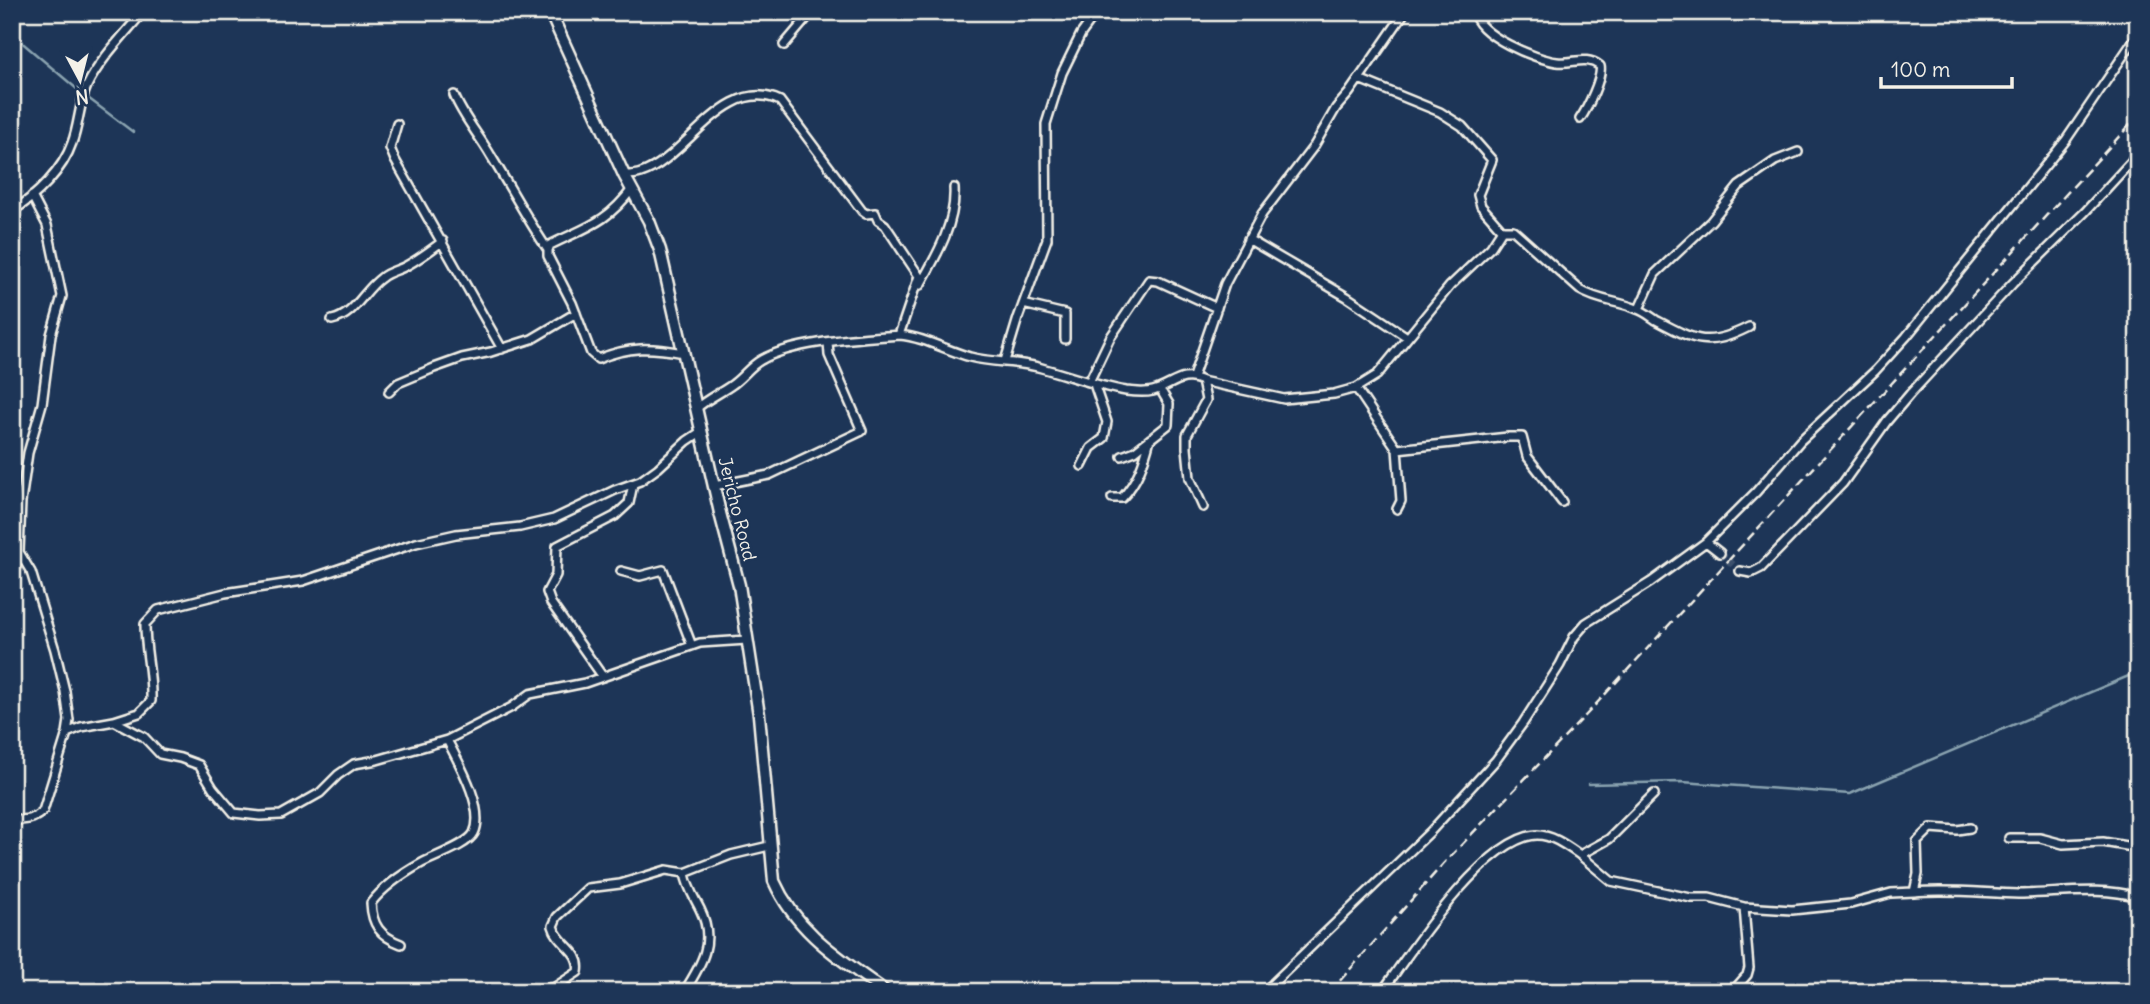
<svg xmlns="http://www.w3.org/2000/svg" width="2150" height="1004" font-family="Delius,sans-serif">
<rect width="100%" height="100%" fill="#1d3557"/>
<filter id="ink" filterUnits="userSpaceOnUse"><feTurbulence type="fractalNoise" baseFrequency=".0143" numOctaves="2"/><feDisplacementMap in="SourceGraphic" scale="14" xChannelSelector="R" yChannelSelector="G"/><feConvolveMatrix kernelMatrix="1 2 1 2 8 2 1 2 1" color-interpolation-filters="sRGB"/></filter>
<g filter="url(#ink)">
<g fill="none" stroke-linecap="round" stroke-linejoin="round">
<path stroke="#8aa3b0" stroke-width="2.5" d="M12,34L84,95L133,132
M1589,784L1682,782L1850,794L2138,672"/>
<path stroke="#3d516d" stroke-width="7" stroke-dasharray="7 3.5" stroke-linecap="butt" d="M1720,553L1740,571"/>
<g stroke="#f4f1e8" stroke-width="12">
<path id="street" d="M1474,12C1478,36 1535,59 1557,62C1574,64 1585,55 1600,66C1603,77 1587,109 1580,119
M784,45L812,12
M1359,79L1440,112L1462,126L1492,160L1478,195L1481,206L1502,230
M454,95C463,117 479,135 491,156C510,187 527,219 548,250V256L572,303L591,353L598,359C630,346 650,347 684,353
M397,124L390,148L395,160L502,349
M624,175C630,175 636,175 641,173C686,159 725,74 780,101L862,211L866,214L875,213L878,220L885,225L919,276L899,335
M12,211C36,197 63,170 72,143C79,125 79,104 87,86C100,59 124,35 143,12
M1248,239L1347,297L1407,337
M548,250L550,245C586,227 607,223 632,189
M920,285C937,255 956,223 954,188
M1023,304L1065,314V339
M1639,309L1655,274L1711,221L1739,186L1775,161L1798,152
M332,320C355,315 363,291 381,278C389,271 397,271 406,266C419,259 431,250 443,241
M1005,361L1018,318L1047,239L1046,124L1062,73L1081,34L1097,12
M1193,377L1225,284L1262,214L1314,146L1336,108L1349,93L1405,12
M1202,381L1206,400L1187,435V448L1190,478L1203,507
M1089,382L1110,338L1149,280L1158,281L1217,308
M1356,388L1397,449L1508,437H1522L1527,456L1562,502
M389,392L398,383L434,368L462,358L491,352L532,339L576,313
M697,408C708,398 721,393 733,384C743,377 750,366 761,360C794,341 861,338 899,335C923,337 946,350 970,357C993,363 1015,361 1038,367C1068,375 1096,386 1126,391C1134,392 1145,393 1153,391C1172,386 1182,371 1202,381L1284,399L1334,394L1356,388L1377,375L1450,286L1491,247L1502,230H1513L1580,290C1598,301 1618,301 1637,309C1644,311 1650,316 1656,320C1696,341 1707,348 1749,327
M1122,456L1135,451L1168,425L1169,404L1160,389
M1082,466L1091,448L1104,438L1107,422L1094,384
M714,486L769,475L862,431L829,355L828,342
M1112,498H1122C1138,481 1144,462 1150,439
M1397,509L1401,501L1397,449
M1706,542L1756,492L1800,441L1875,371L1906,337L2066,140L2138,34
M621,571L640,576L663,570L692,646
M1740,571L1751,573L1761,568L1843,483L1887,421L1910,394L2013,283L2085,212L2138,154
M603,677L551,603L547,592L556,575L557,546L615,516L629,503L633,484
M114,721L139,713L151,701C152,673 145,652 145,624L158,610L225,593L303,581L416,543L456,534L520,527L554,519L615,490L640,481L658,468L687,441L702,431
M67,733L81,727L114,721L144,737L160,754L180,758L199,765L213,788L234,813L260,816L281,815L320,793L338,775L354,764L377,760L447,740L512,707L530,694L585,683L700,643L747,640
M1654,794L1609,839L1580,855L1611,881L1691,898H1709L1744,907L1792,910L1851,904L1891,893L1914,892L1918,874L1917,842L1931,828L1957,830L1970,828
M12,820C26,820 33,820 43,811L67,733L69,720L65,691L55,650L31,572L19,552L21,502L28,453L42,404L51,335L62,296L47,225L32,196
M2009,838H2040L2063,844L2103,842L2138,848
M1914,892C1949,889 1983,893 2018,894C2057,894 2100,886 2138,897
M401,944C380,936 372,925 371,903C384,886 404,873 422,863C435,856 468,845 474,833C486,809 458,761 447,740
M536,992L555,987L578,972C582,950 558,945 553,926L557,917L588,888L620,884L666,870L685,873
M684,992C702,964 716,941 700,909C694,897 687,887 685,873L731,855L769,846
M1264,992L1431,831L1496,760L1523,723L1560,665L1574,637L1586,623L1651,582L1706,542L1720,553
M1382,992C1410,952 1486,836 1537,835C1553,835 1567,846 1580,855
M1732,992L1747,975L1749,968L1744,907"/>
</g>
<g stroke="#f4f1e8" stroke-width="15">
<path id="secondary" d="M550,12L624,175L649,221L660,250L720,513L739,585L759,715L774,881C797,933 841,959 886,992"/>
</g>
<use href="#street" stroke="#1d3557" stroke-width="7"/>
<use href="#secondary" stroke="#1d3557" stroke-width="10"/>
<path stroke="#f4f1e8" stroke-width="2.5" stroke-dasharray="10 5" stroke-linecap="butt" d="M1330,992L1444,863L1586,715L2138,116"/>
</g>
</g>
<g text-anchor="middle" stroke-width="5" stroke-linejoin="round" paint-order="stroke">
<g font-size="18" fill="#f4f1e8" stroke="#1d3557">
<text transform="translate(737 509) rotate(76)" y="6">Jericho Road</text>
</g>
</g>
<rect width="2150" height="1004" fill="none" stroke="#1d3557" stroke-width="42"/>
<rect x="21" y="21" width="2108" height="962" fill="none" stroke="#f4f1e8" stroke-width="2.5" filter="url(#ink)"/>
<g transform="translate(80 80) rotate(173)" stroke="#1d3557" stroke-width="5" paint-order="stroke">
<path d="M0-5L12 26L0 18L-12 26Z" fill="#f4f1e8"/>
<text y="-10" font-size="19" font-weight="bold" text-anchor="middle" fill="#f4f1e8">N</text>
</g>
<path d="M1881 77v10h131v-10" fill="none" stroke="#f4f1e8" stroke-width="3.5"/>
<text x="1891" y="77" font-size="21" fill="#f4f1e8" stroke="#1d3557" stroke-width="5" paint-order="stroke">100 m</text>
</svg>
